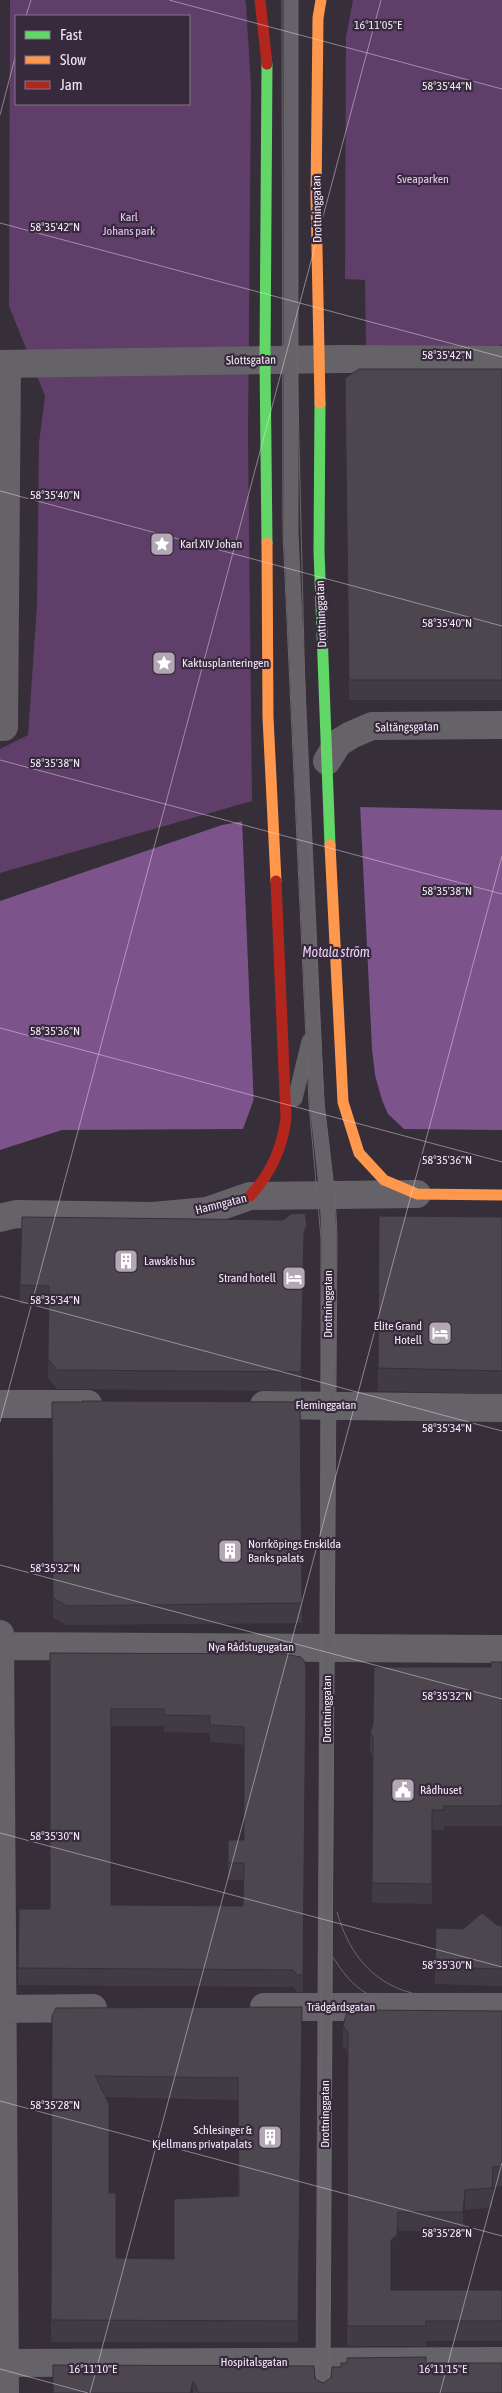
<svg xmlns="http://www.w3.org/2000/svg" width="502" height="2393" font-family="'Asap Condensed',sans-serif">
<rect width="100%" height="100%" fill="#362e39"/>
<path fill="#5f3e6a" fill-rule="evenodd" d="M10,0H245L246,5L251,86L248,436L252,801L0,873V749L28,735L37,605L39,443L45,396L9,306ZM16,16H189V104H16Z
M353,0H502V344L495,350L366,348L365,280L345,279L346,37Z"/>
<path fill="#7c538a" d="M360,807L502,810V1130L404,1129L388,1114L379,1093L254,1099L243,1129L62,1130L0,1150V901L222,825L297,811Z"/>
<path fill="#362e39" d="M360,804L372,1049L375,1075L382,1100L380,1101L377,1096L256,1101L254,1107L242,820L297,809Z"/>
<g fill="none" stroke-linecap="round" stroke-linejoin="round">
<path stroke="#666368" stroke-width="15" d="M291,0V533L317,1104L327,1195L329,1239L323,2393
M295,1099L309,1041"/>
<path stroke="#666368" stroke-width="28" d="M0,364L341,359L502,360
M0,727H4L7,364
M327,761L338,743L351,735L372,726L502,725
M0,1218L16,1214L153,1216L207,1211L250,1196L417,1194
M0,1404H88
M264,1405L502,1408
M0,1634L5,2393
M0,1646L502,1649
M264,2007H502
M0,2009L93,2008
M5,2363L502,2361"/>
<path stroke="#63d668" stroke-width="11" d="M320,403L319,551L330,845
M267,543L265,360L267,64"/>
<path stroke="#ff974d" stroke-width="11" d="M320,403L316,197L318,18L321,0
M267,543L268,717L276,881
M330,845L343,1102L359,1153L384,1180L417,1194L502,1195"/>
<path stroke="#b3261e" stroke-width="11" d="M260,0L267,64
M250,1196C271,1173 282,1149 286,1118L276,881"/>
<path stroke="#6c676e" stroke-width="1" d="M282,0L283,533L309,1104L321,1238V2041L317,2393
M297,0V359L307,777L324,1103L335,1196L337,1235L329,2393
M337,1912C349,1955 375,1987 421,1995C444,1999 478,1996 502,1996
M332,1956C337,1963 342,1971 348,1978C369,2002 407,2011 437,2012
M330,2023C345,1998 380,1994 406,1995"/>
</g>
<path fill="#413c44" fill-rule="evenodd" d="M502,369V700H349L345,398Z
M502,1217V1394L378,1391V1368Z
M307,1245L304,1251L301,1391L57,1389L48,1378L49,1305L20,1304V1285Z
M82,1401L300,1402L302,1623L67,1625L53,1618L52,1402H82Z
M50,1653L305,1662L303,1992H297L293,1987L18,1985L19,1909H50ZM111,1726H164V1732L210,1733V1742L244,1745V1840H228V1880H244L243,1906L111,1905Z
M502,1662V1826H444V1830H432V1904L372,1903L373,1759L370,1751V1732L491,1667Z
M502,1926V1986L435,1984V1967L463,1929Z
M302,2007L298,2342H51L52,2016ZM106,2097L238,2100V2196L174,2259L116,2258L109,2193Z
M502,2011V2186H493L492,2207L465,2210L463,2231H398L397,2254L391,2259V2290H502V2341H426V2346H347L348,2051L343,2046V2026Z
M426,2363L502,2393H53V2365L315,2379L323,2383Z"/>
<path fill="#353137" d="M307,1226V1245L304,1251L301,1391L304,1232Z
M465,2190V2210L463,2231V2212Z
M398,2212L397,2254L391,2259V2240Z
M193,2381V2393H190Z"/>
<path fill="#4c464f" stroke="#353137" fill-rule="evenodd" d="M359,369H502V680H349L345,378Z
M305,1213L307,1226L304,1232L301,1372L57,1370L48,1359L49,1286L20,1285L22,1217L283,1220L291,1214Z
M379,1216L502,1217V1371L378,1368Z
M82,1401L300,1402L302,1603L67,1606L53,1598L52,1402H83Z
M50,1653L284,1654L301,1657L305,1662L306,1672L303,1975H297L293,1970L18,1968L19,1909H50ZM111,1709H164V1715L210,1716V1725L244,1727V1840H228V1863H244L243,1906L111,1905Z
M491,1662H502V1806H444V1810H432V1884L372,1883L373,1739L370,1732L373,1725L374,1667H491Z
M482,1913L497,1925L502,1926V1969L435,1967L436,1928L463,1929Z
M302,2007L298,2321L51,2320L52,2016L56,2008ZM95,2076L238,2078L239,2196L174,2199V2259L116,2258V2193H109V2104Z
M356,2010L502,2011V2166L493,2167L492,2188L465,2190L463,2212H398L397,2235L391,2240V2290H502V2321H426V2326H347L348,2032L343,2026L347,2012Z
M426,2357V2363H502V2393H199L193,2381L190,2393H53V2365L314,2366L315,2379L323,2383L331,2378L332,2367H341V2363H347V2358Z"/>
<path fill="none" stroke="#f4eaf7" stroke-width="1" stroke-opacity="0.45" d="M169,0L502,89M26,16L31,0M0,115L16,54M0,223L502,357M0,491L502,626M0,760L502,894M0,1028L502,1162M0,1296L502,1431M0,1422L381,0M0,1565L502,1699M0,1833L502,1967M0,2101L502,2236M0,2369L88,2393M90,2393L502,856M440,2393L502,2163"/>
<defs>
<g id="sight-square" transform="scale(1.25)"><rect x="-9" y="-9" width="18" height="18" rx="4" fill="#b2a8b4" stroke="#382a3d"/><path d="M0-6L1.8-2.2L6-1.7L2.9 1.2L3.7 5.4L0 3.3L-3.7 5.4L-2.9 1.2L-6-1.7L-1.8-2.2Z" fill="#fff"/></g>
<g id="building-square" transform="scale(1.25)"><rect x="-9" y="-9" width="18" height="18" rx="4" fill="#b2a8b4" stroke="#382a3d"/><path d="M-4-6H4V6H1V3H-1V6H-4ZM-2.5-4.3h1.7v1.8h-1.7ZM.8-4.3h1.7v1.8H.8ZM-2.5-1h1.7V.8h-1.7ZM.8-1h1.7V.8H.8Z" fill="#fff"/></g>
<g id="hotel-square" transform="scale(1.25)"><rect x="-9" y="-9" width="18" height="18" rx="4" fill="#b2a8b4" stroke="#382a3d"/><path d="M-6-4.5h1.5V1H6V5H4.5V3h-9V5H-6ZM-4 0a1.8 1.8 0 1 1 3.6 0ZM.5 0V-2.5h3Q6-2.5 6 0Z" fill="#fff"/></g>
<g id="civic-square" transform="scale(1.25)"><rect x="-9" y="-9" width="18" height="18" rx="4" fill="#b2a8b4" stroke="#382a3d"/><path d="M-.6-6.5H3V-4.5H.6V-3L4-1V1h2V6H-6V1h2V-1L-.6-3ZM-1.2 2.5V6h2.4V2.5Z" fill="#fff"/></g>
</defs>
<g fill-rule="evenodd">
<use href="#sight-square" x="162" y="544"/>
<use href="#sight-square" x="164" y="663"/>
<use href="#building-square" x="126" y="1261"/>
<use href="#hotel-square" x="294" y="1278"/>
<use href="#hotel-square" x="440" y="1333"/>
<use href="#building-square" x="230" y="1551"/>
<use href="#civic-square" x="403" y="1790"/>
<use href="#building-square" x="270" y="2137"/>
</g>
<g text-anchor="middle" stroke-width="4.5" stroke-linejoin="round" paint-order="stroke">
<g font-size="12" fill="#ebc6f9" stroke="#382a3d">
<text x="423" y="183">Sveaparken</text>
<text x="129" y="221">Karl<tspan x="129" dy="14">Johans park</tspan></text>
</g>
<g font-size="12" fill="#f4eaf7" stroke="#382a3d">
<text transform="translate(317 209) rotate(-91)" y="4">Drottninggatan</text>
<text transform="translate(251 360) rotate(-1)" y="4">Slottsgatan</text>
<text transform="translate(321 614) rotate(-92)" y="4">Drottninggatan</text>
<text transform="translate(407 727) rotate(-1)" y="4">Saltängsgatan</text>
<text transform="translate(221 1204) rotate(-14)" y="4">Hamngatan</text>
<text transform="translate(328 1304) rotate(-90)" y="4">Drottninggatan</text>
<text x="326" y="1409">Fleminggatan</text>
<text x="251" y="1651">Nya Rådstugugatan</text>
<text transform="translate(327 1709) rotate(-90)" y="4">Drottninggatan</text>
<text x="341" y="2011">Trädgårdsgatan</text>
<text transform="translate(325 2114) rotate(-90)" y="4">Drottninggatan</text>
<text x="254" y="2366">Hospitalsgatan</text>
</g>
<g font-size="12" fill="#f4eaf7" stroke="#382a3d" text-anchor="start">
<text x="180" y="548">Karl XIV Johan</text>
<text x="182" y="667">Kaktusplanteringen</text>
<text x="144" y="1265">Lawskis hus</text>
<text x="276" y="1282" text-anchor="end">Strand hotell</text>
<text x="422" y="1330" text-anchor="end">Elite Grand<tspan x="422" dy="14">Hotell</tspan></text>
<text x="248" y="1548">Norrköpings Enskilda<tspan x="248" dy="14">Banks palats</tspan></text>
<text x="420" y="1794">Rådhuset</text>
<text x="252" y="2134" text-anchor="end">Schlesinger &amp;<tspan x="252" dy="14">Kjellmans privatpalats</tspan></text>
</g>
<g font-size="14" font-style="italic" fill="#ebd2f4" stroke="#382a3d">
<text x="336" y="957">Motala ström</text>
</g>
</g>
<g font-size="12" text-anchor="middle" fill="#f4eaf7" stroke="#382a3d" stroke-width="4.5" stroke-linejoin="round" paint-order="stroke">
<text x="378" y="29">16°11'05"E</text>
<text x="447" y="90">58°35'44"N</text>
<text x="55" y="231">58°35'42"N</text>
<text x="447" y="359">58°35'42"N</text>
<text x="55" y="499">58°35'40"N</text>
<text x="447" y="627">58°35'40"N</text>
<text x="55" y="767">58°35'38"N</text>
<text x="447" y="895">58°35'38"N</text>
<text x="55" y="1035">58°35'36"N</text>
<text x="447" y="1164">58°35'36"N</text>
<text x="55" y="1304">58°35'34"N</text>
<text x="447" y="1432">58°35'34"N</text>
<text x="55" y="1572">58°35'32"N</text>
<text x="447" y="1700">58°35'32"N</text>
<text x="55" y="1840">58°35'30"N</text>
<text x="447" y="1969">58°35'30"N</text>
<text x="55" y="2109">58°35'28"N</text>
<text x="447" y="2237">58°35'28"N</text>
<text x="93" y="2373">16°11'10"E</text>
<text x="443" y="2373">16°11'15"E</text>
</g>
<rect x="15" y="15" width="175" height="90" fill="#382a3d" stroke="#837787"/>
<rect x="25" y="31" width="25" height="8" fill="#63d668" stroke="#837787"/>
<text x="60" y="40" font-size="15" fill="#f4eaf7">Fast</text>
<rect x="25" y="56" width="25" height="8" fill="#ff974d" stroke="#837787"/>
<text x="60" y="65" font-size="15" fill="#f4eaf7">Slow</text>
<rect x="25" y="81" width="25" height="8" fill="#b3261e" stroke="#837787"/>
<text x="60" y="90" font-size="15" fill="#f4eaf7">Jam</text>
</svg>
